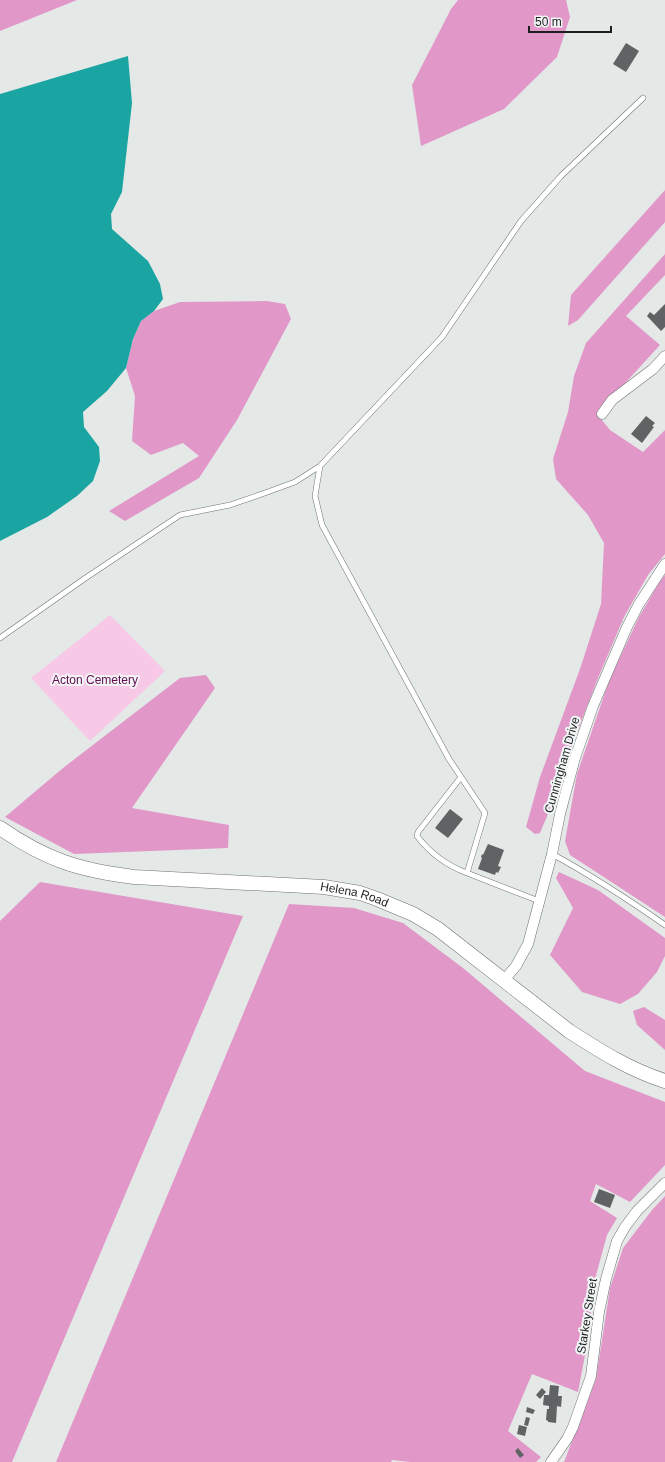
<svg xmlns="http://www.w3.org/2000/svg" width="665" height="1462" font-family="Arial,sans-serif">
<rect width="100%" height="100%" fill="#e4e8e7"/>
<path fill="#f8c8e7" d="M110,615L165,671L90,741L31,678Z"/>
<path fill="#e198c9" d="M0,0H77L0,31Z
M458,0H566L570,17L557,57L504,109L421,146L412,85L451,9Z
M665,190V222L578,320L568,326L571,295Z
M665,254V275L626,316L660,345L597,414L610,430L643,452L665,430V554L648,575L624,617L598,678L564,766L556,795L540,833L535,834L526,827L540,777L580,669L601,604L604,543L588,515L556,479L553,459L568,412L574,376L586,343Z
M267,301L285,304L291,319L237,420L199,478L125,521L109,511L199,456L183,443L151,455L132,441L135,396L126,368L133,339L141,321L154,311L180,302Z
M665,575V917L570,855L565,841L577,774L609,681L639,617L660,581Z
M206,675L215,688L132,808L229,825L228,848L74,854L5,817L63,768L180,678Z
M559,872L598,890L665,938V956L657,972L638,994L620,1004L582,992L550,955L573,908L556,878Z
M40,882L243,916L12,1462H0V921Z
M289,904L354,908L403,923L463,968L585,1071L665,1102V1165L630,1202L596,1184L590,1201L617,1218L607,1235L595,1279L586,1350L578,1392L532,1374L508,1431L541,1457L536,1462H410L392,1460L391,1462H56Z
M644,1007L665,1020V1050L637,1025L633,1011Z
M665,1196V1462H564L596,1379L610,1288L623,1248L652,1210Z"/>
<path fill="#1ba5a2" d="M128,56L132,103L122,192L111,214L112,229L148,261L160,284L163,299L154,311L141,321L133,339L126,368L107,391L83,412L84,427L99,447L100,461L93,481L77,496L47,517L0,541V94Z"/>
<path fill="#606363" d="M626,43L639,51L626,72L613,64Z
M665,304V327L661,331L647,316L650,312L654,315Z
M646,416L655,423L652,426L654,427L642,443L631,434Z
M450,809L463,819L448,838L435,828Z
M488,844L504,850L498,866L501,867L498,873L496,872L495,875L478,869L482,858L481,857L482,854L483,855Z
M599,1189L615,1195L610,1208L594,1202Z
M550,1385L559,1386L558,1396H562L561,1407L557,1406L556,1423L548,1422V1421L546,1420L547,1409H549V1406L543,1405L544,1395H549Z
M542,1388L546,1392L540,1399L536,1395Z
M527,1407L535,1410L533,1414L526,1412Z
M526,1417L530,1418L528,1426L524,1425Z
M519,1425L527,1427L525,1436L517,1434Z
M518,1448L524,1455L520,1458L515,1451Z"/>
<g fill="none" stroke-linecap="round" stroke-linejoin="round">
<g stroke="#6e7271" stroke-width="6">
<path id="lane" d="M320,466L315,496L322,525L449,759L485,813L467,873L539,901
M0,638L84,579L180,515L230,505L262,494L295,482L320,466L442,337L521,221L561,176L643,98
M461,777L418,832L417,836C430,853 448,866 467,873
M552,854C591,875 629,900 665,925"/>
</g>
<g stroke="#6e7271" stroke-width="11">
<path id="street" d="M602,414L612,400L653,369L665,356
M504,980L516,966L528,944L552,854L560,814L575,758L593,706L627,627L639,604L665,564
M551,1462L567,1439L573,1427L591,1376L599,1312L606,1279L617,1241L625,1227L637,1211L665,1183"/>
</g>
<g stroke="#6e7271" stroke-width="15">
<g id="secondary">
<path id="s1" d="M0,828C46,860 79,870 134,877L324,887L360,893L377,899L413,914L438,929L569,1031C600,1051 630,1070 665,1081"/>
</g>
</g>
<use href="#lane" stroke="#fff" stroke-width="5"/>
<use href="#street" stroke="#fff" stroke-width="10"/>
<use href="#secondary" stroke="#fff" stroke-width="14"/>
</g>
<g text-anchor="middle" stroke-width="4" stroke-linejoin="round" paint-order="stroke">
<g font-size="12" fill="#630d50" stroke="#f1f5f5">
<text x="95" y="684">Acton Cemetery</text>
</g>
<g font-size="12" fill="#1d1f1e" stroke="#f1f5f5">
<text transform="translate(562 765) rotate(-74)" y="4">Cunningham Drive</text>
<text dy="4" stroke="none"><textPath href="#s1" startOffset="366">Helena Road</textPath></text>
<text transform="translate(587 1316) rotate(-81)" y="4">Starkey Street</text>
</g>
</g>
<path d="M529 26v6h82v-6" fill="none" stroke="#1d1f1e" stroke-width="2"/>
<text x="535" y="26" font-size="12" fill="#1d1f1e" stroke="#f1f5f5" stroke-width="3" paint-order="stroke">50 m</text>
</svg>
